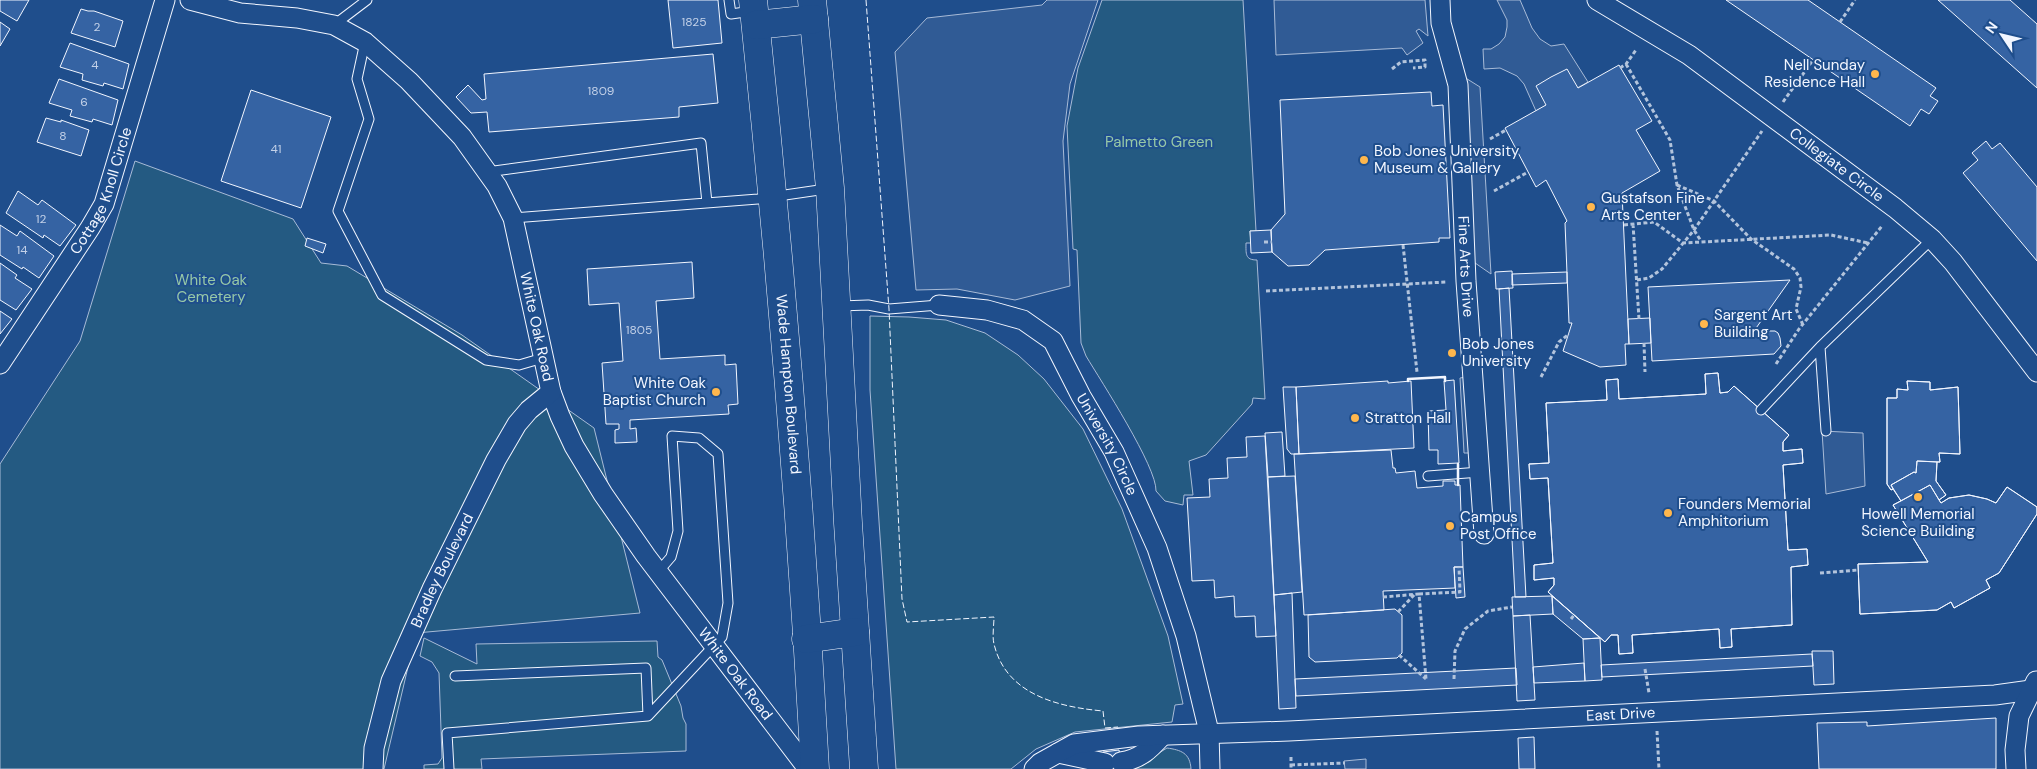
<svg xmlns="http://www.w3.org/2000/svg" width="2037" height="769" font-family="'DM Sans',sans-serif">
<rect width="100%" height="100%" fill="#1f4e8c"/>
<path fill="#245a82" stroke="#a8bbd7" d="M1102,0H1243L1256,231H1250L1251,243H1246C1246,254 1245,260 1257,260L1265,399L1253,398L1252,404L1206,455L1189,461L1193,495H1184L1183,505L1165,501L1156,491C1157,467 1101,381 1086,356L1081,343L1077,250L1073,249L1067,126L1078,68Z
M135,161L293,219L321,263L347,266L462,335L594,428L640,613L416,633L384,769H0V464L80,341Z
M870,316L909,317L946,320L985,333L1018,355L1044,379L1083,429L1122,509L1168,636L1183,704L1175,705L1172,722L1075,732L1036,749L1011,769H896L870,390Z
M424,638L477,664L476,644L657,641L658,657L662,660L681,706L683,718L686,724V751L481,759L482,769H424V765L438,764L442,758L439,673L432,662L420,656Z
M1167,748C1181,750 1190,753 1191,769H1128L1141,764Z"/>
<path fill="#305b95" stroke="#a8bbd7" d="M1047,0H1098L1070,84L1063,141L1070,286L1015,300L957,289L916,290L895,52L927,18L1042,5Z
M1274,0H1425L1428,36L1419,29L1416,31L1423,43L1407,55L1402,48L1276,55Z
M1497,0H1520L1532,28L1540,39L1551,46L1564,44L1588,82L1536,111L1524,84L1517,76L1500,68L1484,69L1483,49H1491L1499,44L1505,37L1507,27V20Z
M1464,77L1480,87L1491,274L1465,256Z
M1466,377L1470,453H1464L1460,378Z
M1822,431L1863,433L1865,486L1826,494Z
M1366,759V769H1345L1344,761Z"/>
<path fill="#3563a3" stroke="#f2f6ff" d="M0,0H29L17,21L0,11Z
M668,0H718L722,43L673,48Z
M1726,0H1808L1936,88L1930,96L1938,101L1929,114L1921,109L1910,126Z
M1938,0H2010L2037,24V88Z
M81,9L88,11H94L123,21L115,47L71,33Z
M0,22L10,29L0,46Z
M70,43L129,64L123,89L104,83L103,86L82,80L83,74L60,67Z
M713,54L718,103L679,107V117L489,132L487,112L471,113L456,97L468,85L482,100L486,99L484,74Z
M1619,65L1652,121L1636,130L1660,171L1622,193L1629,344H1625L1626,365L1600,367L1563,351L1572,323H1569L1565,223L1567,221L1546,180L1536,187L1505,128L1546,105L1536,86L1551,77L1567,69L1578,88Z
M59,79L118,100L112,125L93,119L92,122L70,116L72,110L49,103Z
M251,90L331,117L301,208L221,181Z
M1431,92L1432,106L1443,105L1450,238H1439V242L1325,250L1309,265L1288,266L1272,252L1271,230L1285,214L1280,100Z
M46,118L61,122V120L89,130L81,156L37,142Z
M1986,141L1992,149L2000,143L2037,187V261L1963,173L1978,160L1972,153Z
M18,191L38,205L42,200L76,225L60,246L44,235L43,238L6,213Z
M0,225L17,236L20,231L54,256L39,278L23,267L22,269L0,255Z
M1271,230L1272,252L1251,253L1250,231Z
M307,238L326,244L323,253L305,246Z
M692,262L694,298L656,301L660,359L725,355V365L736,364L738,404L728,405L729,414L630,420V429L636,428L637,442L615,443V430L619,429V424H606L602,363L623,361L619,303L589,305L587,269Z
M0,263L17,275L15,278L32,289L16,310L0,300Z
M1512,271L1513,288L1496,289L1495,272Z
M1567,272V283L1512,285V274Z
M1790,280L1754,331H1775L1778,333L1780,338L1781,346L1774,354L1652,361L1648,287Z
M1509,288L1526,597H1515L1499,289Z
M0,311L12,319L0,334Z
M1650,318L1651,343L1629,344L1628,319Z
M1718,373L1720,393L1728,392L1734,386L1789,435L1783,442V451L1802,449L1803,463L1783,465L1788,550L1807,549L1808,565L1791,567L1792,625L1731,629L1732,647L1720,648L1719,629L1632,635L1633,653L1619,654L1618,635H1611L1605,642L1548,592L1554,585V578L1534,580V565L1553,563L1548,478L1530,479L1529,464L1549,463L1546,403L1607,400L1606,380L1618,379L1619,399L1706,394L1705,374Z
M1718,373L1720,393L1728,392L1734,386L1789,435L1783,442V451L1802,449L1803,463L1783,465L1788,550L1807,549L1808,565L1791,567L1792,625L1731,629L1732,647L1720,648L1719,629L1632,635L1633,653L1619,654L1618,635H1611L1605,642L1548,592L1554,585V578L1534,580V565L1553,563L1548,478L1530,479L1529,464L1549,463L1546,403L1607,400L1606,380L1618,379L1619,399L1706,394L1705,374Z
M1454,380L1459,463L1438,464V450H1429L1428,411L1446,410L1444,381Z
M1388,381V383L1411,381L1414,448L1299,454L1296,387Z
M1907,381L1930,382V390L1958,387L1960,454L1939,453L1940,462H1937L1936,481L1946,495L1939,500L1941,503L1949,498L1969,495L1987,499L1996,503L2007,487L2037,507V514L1999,573L1986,580L1990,588L1954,608L1951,602L1937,610L1860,614L1858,564L1928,562L1893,505L1901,501L1893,489L1891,490L1887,484V398H1897V389L1908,390Z
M1907,381L1930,382V390L1958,387L1960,454L1939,453L1940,462L1917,461L1916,473L1914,472L1891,485L1893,489L1891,490L1887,484V398H1897V389L1908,390Z
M1283,387H1296L1299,454H1291L1287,449Z
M1282,432L1285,476L1268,477L1265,433Z
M1265,436L1276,636L1256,637L1255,616L1235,617L1234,596L1215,598L1214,580L1192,581L1187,498L1210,497L1209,479L1228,478L1227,458L1247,457L1246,437Z
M1391,450L1393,468H1395L1396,473L1415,471L1417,488L1443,486V481H1455V485H1460L1463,567H1454L1455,588L1383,591L1384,610L1304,615L1294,454Z
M1917,461L1937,462L1936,481L1946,495L1939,500L1930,485L1901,501L1891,485L1914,472L1916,473Z
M1295,476L1302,592L1274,595L1268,477Z
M1930,485L1941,503L1949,498L1969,495L1987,499L1996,503L2007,487L2037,507V514L1999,573L1986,580L1990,588L1954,608L1951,602L1937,610L1860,614L1858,564L1928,562L1893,505Z
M1454,567H1463L1465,597L1456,598Z
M1292,593L1296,708L1279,709L1274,595Z
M1552,596L1574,615L1600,638L1583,639L1553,614Z
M1552,596L1553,614L1513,616L1512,597Z
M1395,609L1402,615V653L1397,658L1315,662L1309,657L1308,615Z
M1530,615L1535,700L1517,701L1513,616Z
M1600,638L1602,680L1585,681L1583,639Z
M1812,651H1833L1834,684L1814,685Z
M1812,654L1813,666L1602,677L1601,665Z
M1584,663L1585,681L1534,683L1533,667Z
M1516,668L1517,685L1296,696L1295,679Z
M1996,718V769H1819L1817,723L1867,722V726Z
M1534,737L1535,769H1519L1518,738Z
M1119,750L1122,768L1124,769H1105L1103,752Z"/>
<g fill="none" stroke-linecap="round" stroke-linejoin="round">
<g stroke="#f2f6ff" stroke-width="11">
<path id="lane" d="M729,0L731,14L752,11
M334,25L367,0
M365,42L357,79L369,119L338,211L382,295L486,360L519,365L543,358
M487,172L701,143L707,203
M513,218L758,199L826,189
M840,306L868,305L889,309L939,305
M1761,410L1820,347
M1826,431L1820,347L1932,239
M1428,476L1480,472
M455,676L646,668L648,716
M449,769L447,733L648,716L722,637L728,603L718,454L699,438L672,436L678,531L671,557L658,572"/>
</g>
<g stroke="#f2f6ff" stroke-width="21">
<g id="street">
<path id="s1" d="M190,0L240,13L297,18L334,25L365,42L409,81L462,137L497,186L513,218L551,392L560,416L574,446L603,494L646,556L808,769"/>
<path id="s2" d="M1440,0L1441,23L1458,85L1466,281L1484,534"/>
<path id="s3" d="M1597,0L1689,55L1895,208L1932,239L1953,262L2037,372"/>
<path id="s4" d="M939,305L987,310L1023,320L1053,341L1081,396L1114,452L1157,548L1186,636L1209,732L1210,769"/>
<path id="s5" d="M0,364L90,228L104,204L165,0"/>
<path d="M1058,753L1105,763"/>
<path d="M1121,762C1141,759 1150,749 1163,735"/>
<path id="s6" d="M373,769L374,748L391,681L432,589L496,460L517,424L529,410L551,392"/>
<path id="s7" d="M1034,769L1040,763L1074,744L1139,736L1289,731L1995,695L2031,690"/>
<path d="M2016,769L2015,750L2019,716L2036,681"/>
</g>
</g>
<g stroke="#f2f6ff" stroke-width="29">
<g id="primary">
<path id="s8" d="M753,0C780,256 801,512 815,769"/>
<path d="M812,0L830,188L848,523L864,769"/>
<path d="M756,25L814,19"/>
<path d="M806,639L855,632"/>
</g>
</g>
<path stroke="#b3c4dc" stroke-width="3" stroke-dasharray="4 2.5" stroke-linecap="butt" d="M1840,22L1855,0
M1626,64L1670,140L1677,185L1694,230L1701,241
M1620,68L1626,64L1636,50
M1392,69L1401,62L1425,60V67L1413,68
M1783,102L1813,60
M1490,139L1506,130
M1677,185L1714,201L1751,239L1794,269L1800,278L1801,287L1796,309L1803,325
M1494,191L1528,172
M1633,224L1639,319
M1624,225L1654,222L1683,243L1831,235L1868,243
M1264,242H1272
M1403,245L1417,372
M1637,280L1649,278L1662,269L1694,230L1762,131
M1266,291L1447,282
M1644,343L1645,372
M1776,364L1799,329L1882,226
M1541,377L1559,342L1569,334
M1820,573L1858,570
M1419,594L1460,592L1459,567
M1383,597L1419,594L1426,679
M1398,612L1415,594
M1571,619L1574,615
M1399,655L1426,679
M1645,669L1649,693
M1454,679L1455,651L1465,629L1488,611L1512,607
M1657,731L1659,769
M1291,757V769
M1291,765L1345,763"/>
<use href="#lane" stroke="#1f4e8c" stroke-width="9"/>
<use href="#street" stroke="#1f4e8c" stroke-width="19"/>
<use href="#primary" stroke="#1f4e8c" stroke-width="28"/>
<path stroke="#f2f6ff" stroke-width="1" stroke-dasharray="6 2.5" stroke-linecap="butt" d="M866,0L889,309L902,599L907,622L994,617C994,625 992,636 994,644C1006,695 1059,707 1103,711L1105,728L1118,727"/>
<path stroke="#f2f6ff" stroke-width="2.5" d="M1408,381V379L1445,377V381
M1458,464V485"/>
</g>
<g fill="#ffb74d" stroke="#1f4e8c" stroke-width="2">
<circle cx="1875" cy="74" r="5"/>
<circle cx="1364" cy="160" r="5"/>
<circle cx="1591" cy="207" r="5"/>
<circle cx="1704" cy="324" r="5"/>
<circle cx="1452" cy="353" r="5"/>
<circle cx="716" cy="392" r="5"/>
<circle cx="1355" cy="418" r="5"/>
<circle cx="1918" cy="497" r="5"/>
<circle cx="1668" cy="513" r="5"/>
<circle cx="1450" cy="526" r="5"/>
</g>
<g text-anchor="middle" stroke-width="4" stroke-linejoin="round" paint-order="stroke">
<g font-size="12" fill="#c3d1e8">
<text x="694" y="26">1825</text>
<text x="97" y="31">2</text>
<text x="95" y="69">4</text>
<text x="601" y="95">1809</text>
<text x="84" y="106">6</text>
<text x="63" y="140">8</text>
<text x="276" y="153">41</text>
<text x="41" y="223">12</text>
<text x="22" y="254">14</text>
<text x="639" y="334">1805</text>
</g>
<g font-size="15" fill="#f2f6ff" stroke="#1f4e8c" text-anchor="start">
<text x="1865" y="70" text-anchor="end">Nell Sunday<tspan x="1865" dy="17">Residence Hall</tspan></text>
<text x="1374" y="156">Bob Jones University<tspan x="1374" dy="17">Museum &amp; Gallery</tspan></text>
<text x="1601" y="203">Gustafson Fine<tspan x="1601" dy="17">Arts Center</tspan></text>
<text x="1714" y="320">Sargent Art<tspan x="1714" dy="17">Building</tspan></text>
<text x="1462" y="349">Bob Jones<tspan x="1462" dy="17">University</tspan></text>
<text x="706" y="388" text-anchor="end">White Oak<tspan x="706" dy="17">Baptist Church</tspan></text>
<text x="1365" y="423">Stratton Hall</text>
<text x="1678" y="509">Founders Memorial<tspan x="1678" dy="17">Amphitorium</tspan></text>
<text x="1918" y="519" text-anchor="middle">Howell Memorial<tspan x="1918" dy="17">Science Building</tspan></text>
<text x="1460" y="522">Campus<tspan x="1460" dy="17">Post Office</tspan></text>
</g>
<g font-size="15" fill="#97c8a6" stroke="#1f4e8c">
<text x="1159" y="147">Palmetto Green</text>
<text x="211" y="285">White Oak<tspan x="211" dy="17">Cemetery</tspan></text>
</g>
<g font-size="15" fill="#f2f6ff" stroke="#1f4e8c">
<text dy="5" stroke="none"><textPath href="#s3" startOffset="291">Collegiate Circle</textPath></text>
<text dy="5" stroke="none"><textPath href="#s5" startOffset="202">Cottage Knoll Circle</textPath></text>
<text dy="5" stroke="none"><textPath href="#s2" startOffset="269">Fine Arts Drive</textPath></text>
<text dy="5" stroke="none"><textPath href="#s1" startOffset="525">White Oak Road</textPath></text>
<text dy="5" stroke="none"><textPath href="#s8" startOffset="386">Wade Hampton Boulevard</textPath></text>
<text dy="5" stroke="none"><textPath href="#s4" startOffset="239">University Circle</textPath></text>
<text dy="5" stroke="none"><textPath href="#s6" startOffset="212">Bradley Boulevard</textPath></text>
<text dy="5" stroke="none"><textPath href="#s1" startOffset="930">White Oak Road</textPath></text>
<text dy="5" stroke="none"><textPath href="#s7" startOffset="595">East Drive</textPath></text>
</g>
</g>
<g transform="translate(2002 35) rotate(305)" stroke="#1f4e8c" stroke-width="4" paint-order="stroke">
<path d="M0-4L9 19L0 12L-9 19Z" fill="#f2f6ff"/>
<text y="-8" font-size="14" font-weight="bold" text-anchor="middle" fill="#f2f6ff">N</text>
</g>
</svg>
